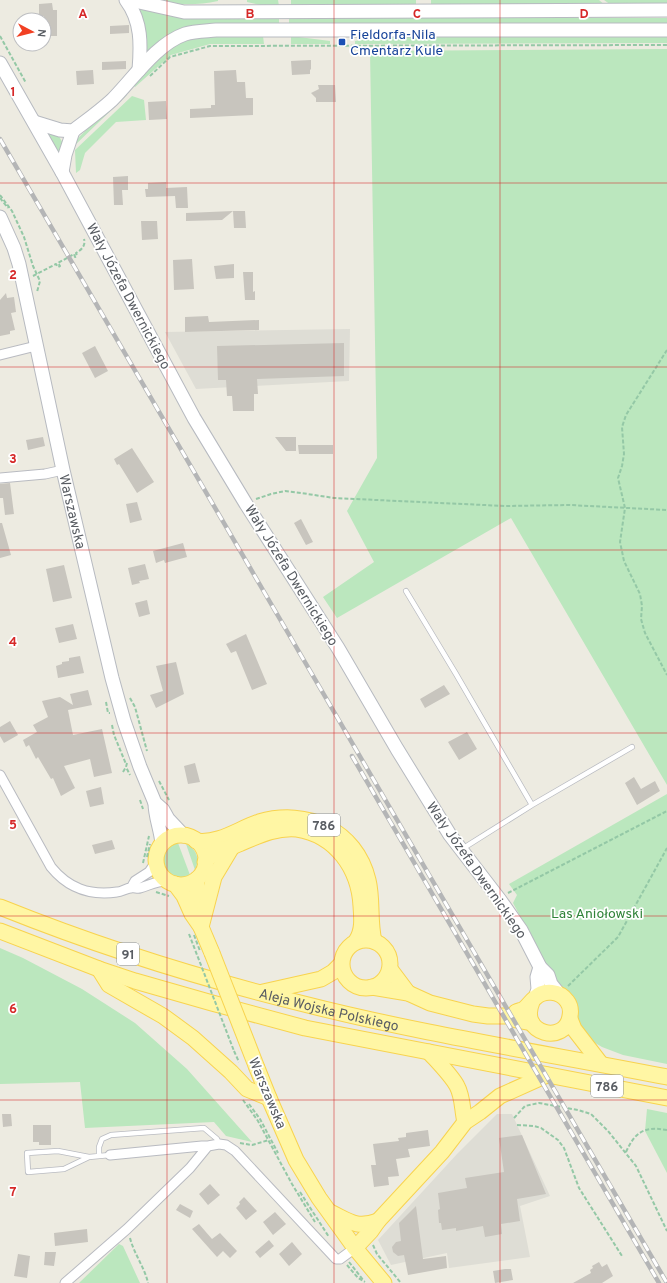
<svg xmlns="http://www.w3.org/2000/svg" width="667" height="1283" font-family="Overpass,sans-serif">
<rect width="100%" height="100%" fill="#edebe1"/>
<path fill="#deddd5" d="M350,329L349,381L196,389L165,332Z
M497,1114H512L550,1196L520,1206L530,1257L449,1268L447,1253L391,1265L378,1240L457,1154Z"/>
<path fill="#bbe7be" d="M151,0H218V1C195,6 174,5 151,0Z
M247,0H278L279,6L260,5L247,2Z
M291,0H416V6L291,5Z
M431,0H599L606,6H431Z
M604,0H667V6L611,5Z
M135,7L148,11L166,14L279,16V26H206L147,57Z
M289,16L667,18V25L289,26Z
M211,36H263L264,44H210L171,55L135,87L132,84C149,67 168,44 192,39C198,37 205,37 211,36Z
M291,36L330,41V44H291Z
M380,36H667V43L355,44V41Z
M667,49V785L511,518L337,618L323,597L374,562L347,511L377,458L370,51Z
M123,94L127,95L72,148L76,140Z
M132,96L144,100L146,120L116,122L85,153L80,170L76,173L75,150Z
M42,127L57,133L64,145L61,161Z
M667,794V1064L623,1055L602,1047L585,1037L513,903L517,895L509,884Z
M178,843L190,875C164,888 151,850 178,843Z
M186,844C197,849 200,859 195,870Z
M0,948L23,958L82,989L135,1023L187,1069L252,1142L226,1136L214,1122L85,1128L80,1082L0,1084Z
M647,1109L667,1113V1173L645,1131Z
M119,1244L123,1246L140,1283H79Z"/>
<path fill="#c8c5be" d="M52,3L53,10H57V36H44V16H39V4Z
M129,25V33L110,34V26Z
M311,60V69L310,70V74L292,75L291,61Z
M126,61V69L102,70V62Z
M93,70L94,84L77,85L76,71Z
M236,70L237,82H245L246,98H253V115L190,118V109L211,108V105H215L214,71Z
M318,85H335L336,102H316V98L311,93L319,89Z
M166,101L167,119L149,120L148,102Z
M128,176V190H122L123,205H114L113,177Z
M166,182V188L187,187L188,208H176L175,196L146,197L145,189H148V183Z
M233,211L222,220L186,221V213Z
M233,211H245L246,228H234Z
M141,221H157L158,239L142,240Z
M192,259L194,289L174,290L173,260Z
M234,264V278L216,279L214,266Z
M243,272H253V292L255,291V300H245Z
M6,293L7,298L14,297L16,312L11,313L15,330L10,331V334L0,336V300Z
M208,316L209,322L259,320V330L185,332V317Z
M344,343V376L257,379L258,394H254V411H233L232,396H227L226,380H218L217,346Z
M95,346L108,371L95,378L82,353Z
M43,437L45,446L28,450L26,440Z
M275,437H296V451H286Z
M298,445H333V454H299Z
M132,448L154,482L137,493L119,464L117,465L114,459Z
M10,483L14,514L5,515L3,498H0V484Z
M137,502L142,520L130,523L126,504Z
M301,519L313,542L306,545L294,523Z
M0,523H2L11,555L0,558Z
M183,543L187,557L165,563L164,560L156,563L153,551Z
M145,564L149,579L139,581L140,583L132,585L128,568Z
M64,565L72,598L53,602L46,569Z
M147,600L150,614L139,617L135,603Z
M73,624L77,639L59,643L55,628Z
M246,634L267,684L252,690L236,651L231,653L226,644Z
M80,656L84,673L58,678L56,666L62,664V662L69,661V658Z
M176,662L184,694L156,708L150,695L163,691L156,666Z
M444,685L450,694L425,708L420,699Z
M88,690L92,705L68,710L73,735L102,729L112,773L94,777L90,759L64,766L75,788L61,796L53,778L51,779L38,757L36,759L29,745L26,747L23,740L37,732L33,725L48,717L42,701L60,697L73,705L70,694Z
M10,721L18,735L4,743L0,736V727Z
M467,732L477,749L459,760L448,742Z
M195,763L200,782L188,784L184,766Z
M634,777L641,789L655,781L660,791L637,805L625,783Z
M101,787L104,804L90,807L86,791Z
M112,840L115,849L95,854L92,845Z
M2,1114H11L12,1126L3,1127Z
M33,1125H51V1145H39V1142H33Z
M428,1130L430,1146L408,1149L410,1157L396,1159L399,1176L388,1177L389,1185L374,1187L371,1165H376L373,1144L399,1141L398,1138L406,1137V1133Z
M522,1135L546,1194L517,1199L520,1221L501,1224L502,1234L485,1237L483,1226L456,1231V1228L442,1230L441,1223H439L438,1210L440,1209L438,1193L467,1188L465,1178L504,1172L499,1138Z
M210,1184L220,1195L208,1205L199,1194Z
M244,1197L257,1211L246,1220L236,1208L240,1204L239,1202Z
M180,1204L193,1211L190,1218L176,1210Z
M416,1206L423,1259L446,1256L447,1268L408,1275L404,1255L398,1256L393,1252L392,1247L396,1242L401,1241L399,1223Z
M275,1212L286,1224L273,1235L263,1222Z
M199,1224L212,1239L220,1233L237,1251L230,1258L223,1251L217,1257L192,1229Z
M87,1229L88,1242L55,1246L54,1233Z
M269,1240L274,1246L260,1258L255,1252Z
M292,1242L302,1254L289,1266L279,1254Z
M45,1252H56L54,1266L44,1265Z
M18,1254L30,1256L27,1278L14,1276Z
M599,1262L602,1267L607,1264L613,1276L602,1283H573L591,1273L590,1270L593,1268L592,1266Z
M505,1269H511L513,1280L495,1283L493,1271Z"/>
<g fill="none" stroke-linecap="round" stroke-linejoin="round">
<g stroke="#b9bbc1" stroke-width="6">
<path id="lane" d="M406,591L456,674L532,805
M462,849L532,805L632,747
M99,1156V1147L102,1139L111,1135L204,1128L217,1139L219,1144
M89,1157L58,1151L27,1153L28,1172L64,1169L89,1157L110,1155"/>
</g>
<g stroke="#b9bbc1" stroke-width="11">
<path id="street" d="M0,355L36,346
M0,478L45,474L63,470
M0,775L51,867C68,888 89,896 117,892C122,892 126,888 131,888C135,887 137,889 140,888C150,885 156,881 167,881
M131,888L135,881L149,872L156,862
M110,1155L202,1146H208
M65,1283L127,1229L190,1168L208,1146L219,1144L226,1145L235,1151L336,1259H340L355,1248"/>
</g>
<g stroke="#b7bac0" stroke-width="15">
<g id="secondary">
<path d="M126,0C142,21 141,45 139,70"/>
<path d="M130,0L184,12L667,10"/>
<path d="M0,63L62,172L194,418L246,504L338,648L397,749L450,835L500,900L521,930L540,967L548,975L551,984L559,994"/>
<path d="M34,122L60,130L73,131C86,121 100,111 112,100C133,79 156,44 185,34C194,31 206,31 216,30H667"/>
<path d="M62,172L65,155L73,131"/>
<path id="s1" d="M0,217L14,248L19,264L63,470L112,678L124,721L140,767L155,803L163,810L168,819L184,836"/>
<path d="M155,803C155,817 161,830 162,844"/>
<path d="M535,998L538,989L537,977L540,967"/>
</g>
</g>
<g stroke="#f8d34f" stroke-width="17">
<g id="primary">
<circle cx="181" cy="860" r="25"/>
<path d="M196,841C220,844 238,829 259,822C307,808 356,830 368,880C373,900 369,921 374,941"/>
<path d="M205,862C219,845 223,852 239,844C258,836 276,827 297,829C336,835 359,869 361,906C362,919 363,931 356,941"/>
<path d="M197,879C195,892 199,903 203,915"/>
<path d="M175,884L184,896L192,914L201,927L212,953"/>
<path id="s2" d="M0,907C97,946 198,978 300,1003C421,1034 545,1053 667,1077"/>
<path d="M201,927L214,877L232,847"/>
<path d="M0,931L99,969L135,981L212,1003L305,1028L667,1098"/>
<circle cx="366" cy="964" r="24"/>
<path d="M99,969L109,985L163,1016L193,1038L231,1072L247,1089L269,1098"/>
<path d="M390,969L408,993"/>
<path d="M372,987L408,993L430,1003L473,1014L488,1016H513L516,1020L532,1023"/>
<path d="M263,992L321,979L333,972L341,964"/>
<path d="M513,1016L516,1012C518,1011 522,1010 524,1009C528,1006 531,1001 535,998C544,989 560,991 567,1001C570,1005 571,1011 570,1016C566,1045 518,1035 532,1002"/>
<path d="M570,1019L574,1029L601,1064"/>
<path d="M429,1052C437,1061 452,1076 457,1086C463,1097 462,1110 465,1122"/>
<path d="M257,1068L269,1098L296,1160L319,1198L355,1248L384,1283"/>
<path d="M330,1212C349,1221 356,1229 378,1221"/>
<path d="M355,1248L371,1231L378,1221L442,1152L465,1122L480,1112L500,1096L547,1075"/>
</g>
</g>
<path stroke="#94c8a6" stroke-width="2" stroke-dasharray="4 2" stroke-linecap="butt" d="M0,36L26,83
M150,76L170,57L210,46L667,45
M0,195L12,211L24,237L33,266L40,281L37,292
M0,198L8,208
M33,276L56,264L58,267L60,266L58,263L74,254L75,257L77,256L76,253C81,250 86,246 84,239
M667,350L626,415L622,427L624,454L622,466L618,478L625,508L620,542L624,561L640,594L642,606L641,619L645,633L667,675
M256,499L271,494L285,491L301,493L334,498L505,506L570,505L667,510
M130,698L135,707L147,751
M106,702L108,713H110
M112,725L114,735L126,764
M127,763L126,767L130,775
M123,772L126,767
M159,781L169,800
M140,800L143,809
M147,857L150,844
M143,863L149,836
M156,892L169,896
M508,893L667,811
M568,986L618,937L667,848
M234,1051L239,1062
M243,1100L258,1121L292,1184L315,1222
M249,1104L260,1119L278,1153
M514,1118L525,1106L539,1103L578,1110L591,1114L608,1131L636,1166L667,1231
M517,1125L534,1126L541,1128L558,1140L564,1148L579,1188L622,1256
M240,1143L252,1145L269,1140
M626,1152C635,1132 644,1126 667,1130
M300,1192L329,1237
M130,1238C134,1254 145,1268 148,1283
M373,1245L377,1254L401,1283
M349,1262L364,1281
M347,1265L358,1278L365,1282"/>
<use href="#lane" stroke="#fff" stroke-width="4.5"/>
<use href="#street" stroke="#fff" stroke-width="9"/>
<use href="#secondary" stroke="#fff" stroke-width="13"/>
<use href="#primary" stroke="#fff6a4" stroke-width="15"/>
<g stroke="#b4b5b6" stroke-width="4.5">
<path id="rail" d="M0,139L667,1283
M352,756L659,1283"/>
</g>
<use href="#rail" stroke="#fff" stroke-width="3" stroke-dasharray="9" stroke-linecap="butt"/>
<g stroke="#f8d34f" stroke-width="17" stroke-linecap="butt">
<path id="primary-bridge" d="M212,953L257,1068"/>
</g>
<path stroke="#94c8a6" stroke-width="2" stroke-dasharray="4 2" stroke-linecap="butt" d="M189,934L234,1051
M194,935L200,951"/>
<use href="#primary-bridge" stroke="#fff6a4" stroke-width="15"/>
</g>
<path fill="none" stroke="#d62828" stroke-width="1" stroke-opacity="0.55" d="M167,0V1283M334,0V1283M500,0V1283M0,183H667M0,367H667M0,550H667M0,733H667M0,916H667M0,1100H667"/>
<rect fill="#1a4fb4" stroke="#fff" stroke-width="1.5" x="338" y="38" width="8" height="8" rx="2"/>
<g text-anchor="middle" stroke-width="3.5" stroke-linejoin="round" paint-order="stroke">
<g fill="#fff" stroke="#8b8e92" stroke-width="1">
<rect x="308" y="814" width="32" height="22" rx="3"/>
<rect x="117" y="943" width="22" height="22" rx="3"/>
<rect x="591" y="1075" width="32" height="22" rx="3"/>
</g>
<g font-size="13" font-weight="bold" fill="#595d63">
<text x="324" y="830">786</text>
<text x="128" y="959">91</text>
<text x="607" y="1091">786</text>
</g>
<g font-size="14" fill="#164399" stroke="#fff" text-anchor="start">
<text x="350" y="39">Fieldorfa-Nila<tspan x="350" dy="16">Cmentarz Kule</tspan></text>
</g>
<g font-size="14" fill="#595d63" stroke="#fff">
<text transform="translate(129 296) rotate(62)" y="5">Wały Józefa Dwernickiego</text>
<text dy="5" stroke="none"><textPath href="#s1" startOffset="304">Warszawska</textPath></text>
<text transform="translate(292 575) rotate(58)" y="5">Wały Józefa Dwernickiego</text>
<text transform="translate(477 870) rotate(55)" y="5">Wały Józefa Dwernickiego</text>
<text dy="5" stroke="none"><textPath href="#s2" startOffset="345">Aleja Wojska Polskiego</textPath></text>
<text transform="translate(268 1093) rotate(67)" y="5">Warszawska</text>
</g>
<g font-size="14" fill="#308339" stroke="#fff">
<text x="597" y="918">Las Aniołowski</text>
</g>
</g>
<g font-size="13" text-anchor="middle" font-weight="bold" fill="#d62828" stroke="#fff" stroke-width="3.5" stroke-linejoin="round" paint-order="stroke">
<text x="83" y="18">A</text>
<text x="250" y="18">B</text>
<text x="417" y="18">C</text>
<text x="584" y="18">D</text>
<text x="13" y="96">1</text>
<text x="13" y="279">2</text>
<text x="13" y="463">3</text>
<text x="13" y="646">4</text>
<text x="13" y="829">5</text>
<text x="13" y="1013">6</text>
<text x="13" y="1196">7</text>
</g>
<g transform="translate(32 32) rotate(97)"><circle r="19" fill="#ffffff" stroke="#bdbec1"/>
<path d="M0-3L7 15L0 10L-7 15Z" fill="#f14023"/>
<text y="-6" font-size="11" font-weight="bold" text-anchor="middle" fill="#595d63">N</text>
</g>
</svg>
